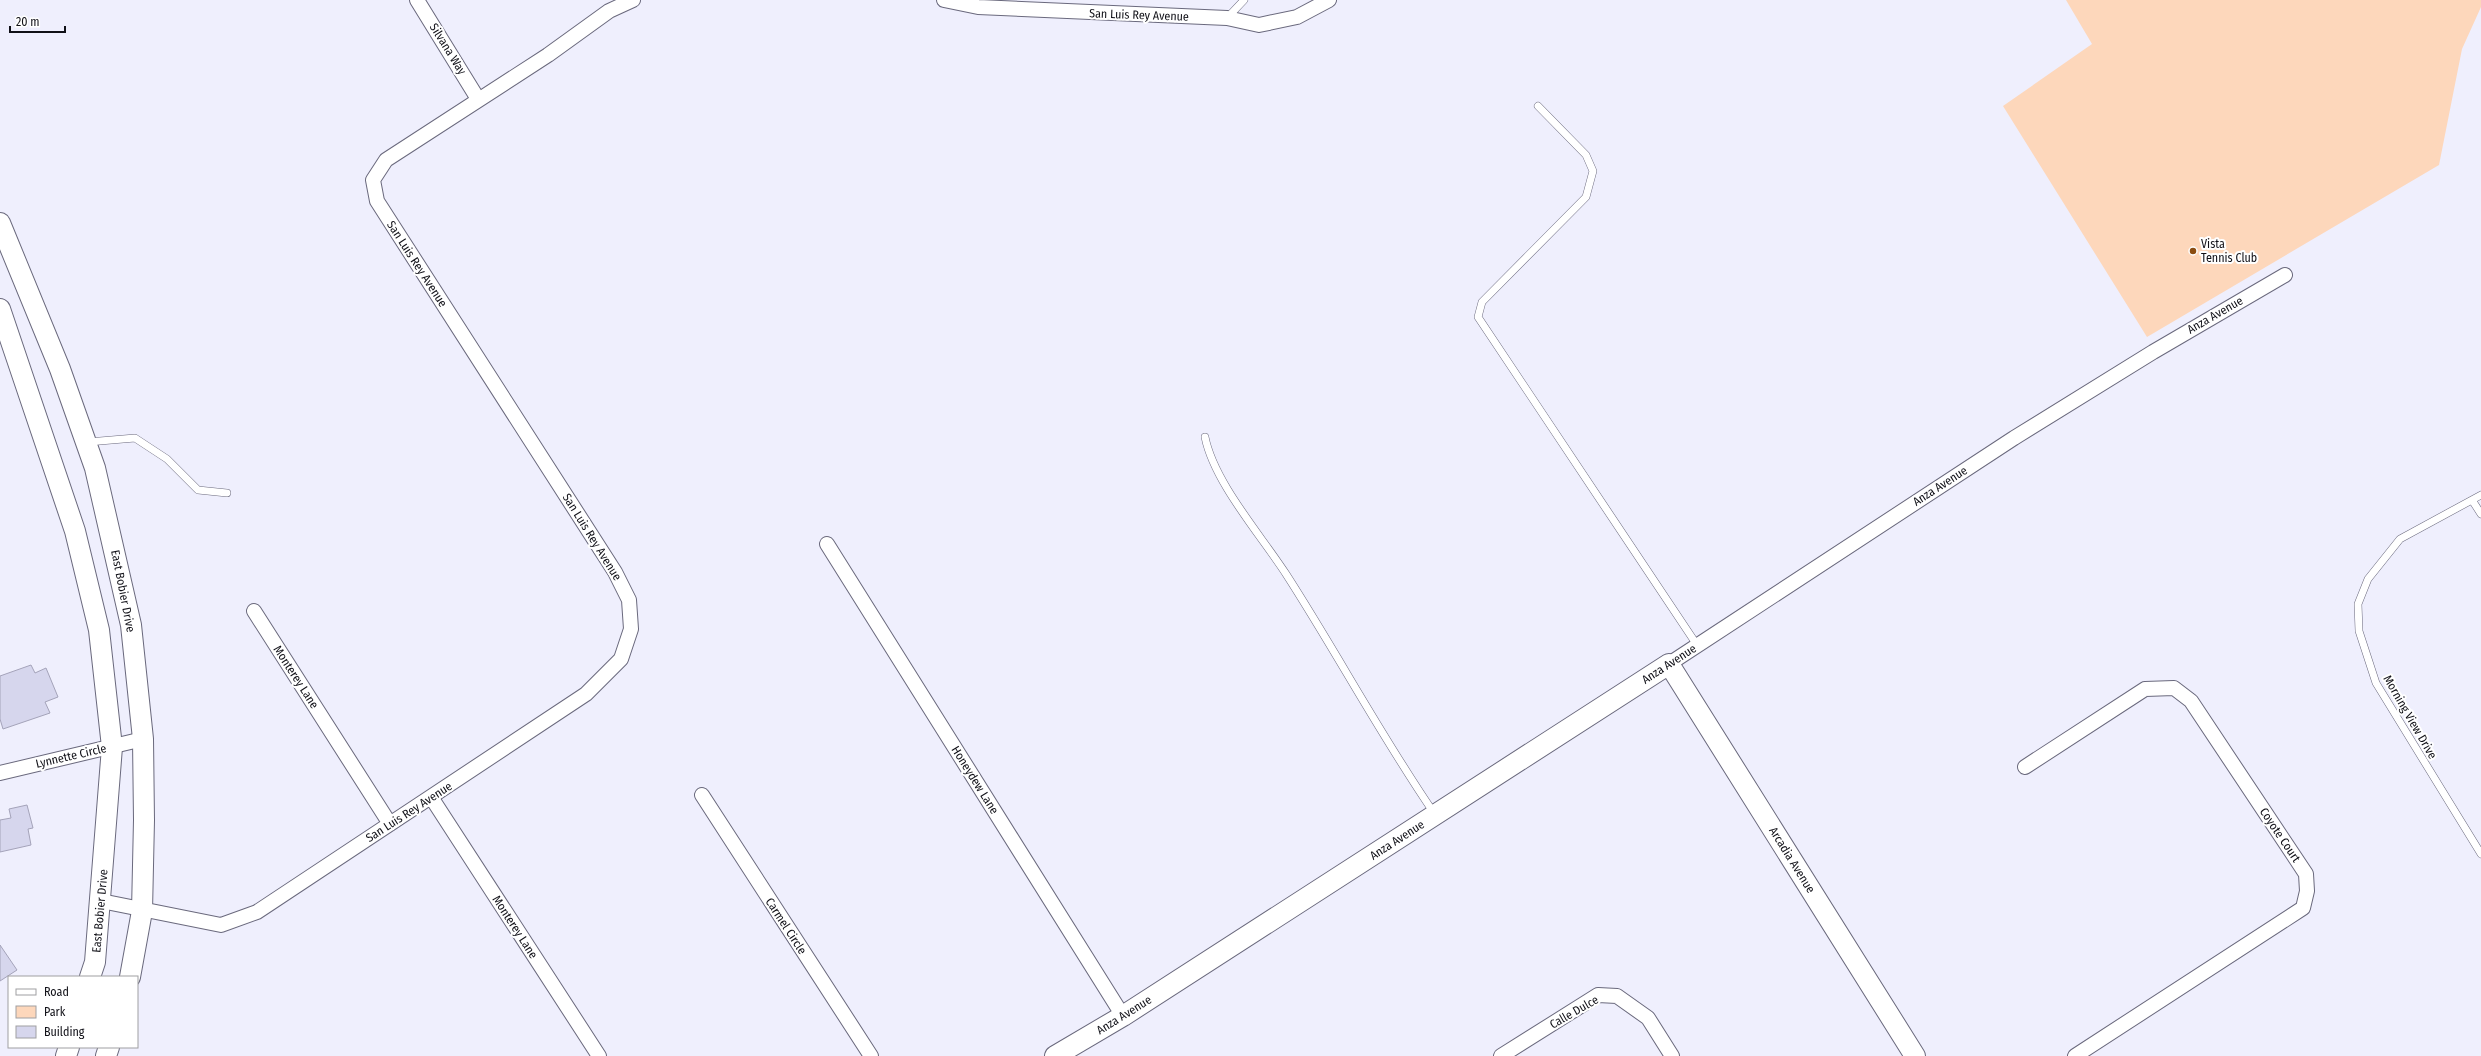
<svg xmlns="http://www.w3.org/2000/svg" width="2481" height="1056" font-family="'Fira Sans Condensed',sans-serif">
<rect width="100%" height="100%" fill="#efeffd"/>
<path fill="#fdd7bb" d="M2066,0H2481V7L2462,49L2439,165L2147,337L2003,106L2092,44Z"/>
<path fill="#d6d6ed" stroke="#a4a3b9" d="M31,665L35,673L46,668L58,697L45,702L50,713L3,729L0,719V676Z
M27,805L33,828L28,829L31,845L0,852V820L11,818L9,809Z
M0,945L17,970L0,981Z"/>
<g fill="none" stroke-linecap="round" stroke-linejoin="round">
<g stroke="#6a697d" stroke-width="8">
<path id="lane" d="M1227,18L1244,0
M1538,106L1586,155L1593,171L1586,197L1482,302L1478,317L1697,645
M1205,437C1214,482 1260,534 1286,574C1337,653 1381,736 1434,813
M88,442L135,438L167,459L198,490L227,493
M2481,495L2400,539L2368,579L2358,604L2359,631L2376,683L2481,854
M2472,500L2481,514"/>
</g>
<g stroke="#6a697d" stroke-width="16">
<path id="street" d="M417,0L478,99
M944,0L978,7L1227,18L1259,25L1297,17L1329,0
M827,544L1123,1016
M254,611L390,824
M1669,664L2014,438L2153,352L2285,275
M2025,767L2145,689L2174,688L2191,701L2306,874L2307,891L2303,908L2075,1056
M0,773L143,739
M702,795L871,1056
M431,797L599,1056
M101,901L221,925L257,912L586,694L621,659L631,629L629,600L615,572L377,201L373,180L386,160L548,55L609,11L633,0
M1501,1056L1598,995L1617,996L1648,1018L1672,1056"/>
</g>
<g stroke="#6a697d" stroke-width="22">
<path id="secondary" d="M0,223L60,369L95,468L131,625L143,739L144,820L142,911L130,977
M0,309L75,531L99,630L112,747L95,962L90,977
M66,1056L69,1047
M106,1056L109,1047
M1055,1056L1123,1016L1669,664L1915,1056"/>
</g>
<use href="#lane" stroke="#fff" stroke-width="7"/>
<use href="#street" stroke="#fff" stroke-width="14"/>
<use href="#secondary" stroke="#fff" stroke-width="20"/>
</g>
<circle fill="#8a4c10" stroke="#fff" stroke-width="1.5" cx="2193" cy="251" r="4"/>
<g text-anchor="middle" stroke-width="4" stroke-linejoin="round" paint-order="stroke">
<g font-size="12" fill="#101017" stroke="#fff">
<text transform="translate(1139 15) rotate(2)" y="4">San Luis Rey Avenue</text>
<text transform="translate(448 49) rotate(58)" y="4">Silvana Way</text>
<text transform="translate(417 264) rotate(57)" y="4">San Luis Rey Avenue</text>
<text transform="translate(2215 315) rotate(-30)" y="4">Anza Avenue</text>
<text transform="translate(1940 486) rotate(-33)" y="4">Anza Avenue</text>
<text transform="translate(592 537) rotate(58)" y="4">San Luis Rey Avenue</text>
<text transform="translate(123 591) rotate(79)" y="4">East Bobier Drive</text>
<text transform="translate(1669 664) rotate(-33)" y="4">Anza Avenue</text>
<text transform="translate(296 677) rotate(57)" y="4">Monterey Lane</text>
<text transform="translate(2410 717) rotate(60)" y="4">Morning View Drive</text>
<text transform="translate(71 756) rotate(-13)" y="4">Lynnette Circle</text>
<text transform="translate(975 780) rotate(58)" y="4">Honeydew Lane</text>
<text transform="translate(409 812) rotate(-33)" y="4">San Luis Rey Avenue</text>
<text transform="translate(2280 835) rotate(56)" y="4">Coyote Court</text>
<text transform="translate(1397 840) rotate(-33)" y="4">Anza Avenue</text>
<text transform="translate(1792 860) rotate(58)" y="4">Arcadia Avenue</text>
<text transform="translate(100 911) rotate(-85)" y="4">East Bobier Drive</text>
<text transform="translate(786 926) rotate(57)" y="4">Carmel Circle</text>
<text transform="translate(515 927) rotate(57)" y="4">Monterey Lane</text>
<text transform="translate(1574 1012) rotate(-30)" y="4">Calle Dulce</text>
<text transform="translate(1124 1015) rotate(-32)" y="4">Anza Avenue</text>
</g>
<g font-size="12" fill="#101017" stroke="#fff" text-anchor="start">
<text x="2201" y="248">Vista<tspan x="2201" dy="14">Tennis Club</tspan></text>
</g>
</g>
<rect x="8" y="976" width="130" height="72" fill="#ffffff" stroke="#9f9fa2"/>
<rect x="16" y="989" width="20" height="6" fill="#ffffff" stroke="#9f9fa2"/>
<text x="44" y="996" font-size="12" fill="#101017">Road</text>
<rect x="16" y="1006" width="20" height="12" fill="#fdd7bb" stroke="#9f9fa2"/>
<text x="44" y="1016" font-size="12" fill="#101017">Park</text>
<rect x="16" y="1026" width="20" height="12" fill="#d6d6ed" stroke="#9f9fa2"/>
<text x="44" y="1036" font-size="12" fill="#101017">Building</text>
<path d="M10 26v6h55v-6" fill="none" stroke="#101017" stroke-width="2"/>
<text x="16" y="26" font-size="12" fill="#101017" stroke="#ffffff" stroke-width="3" paint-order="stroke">20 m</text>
</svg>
